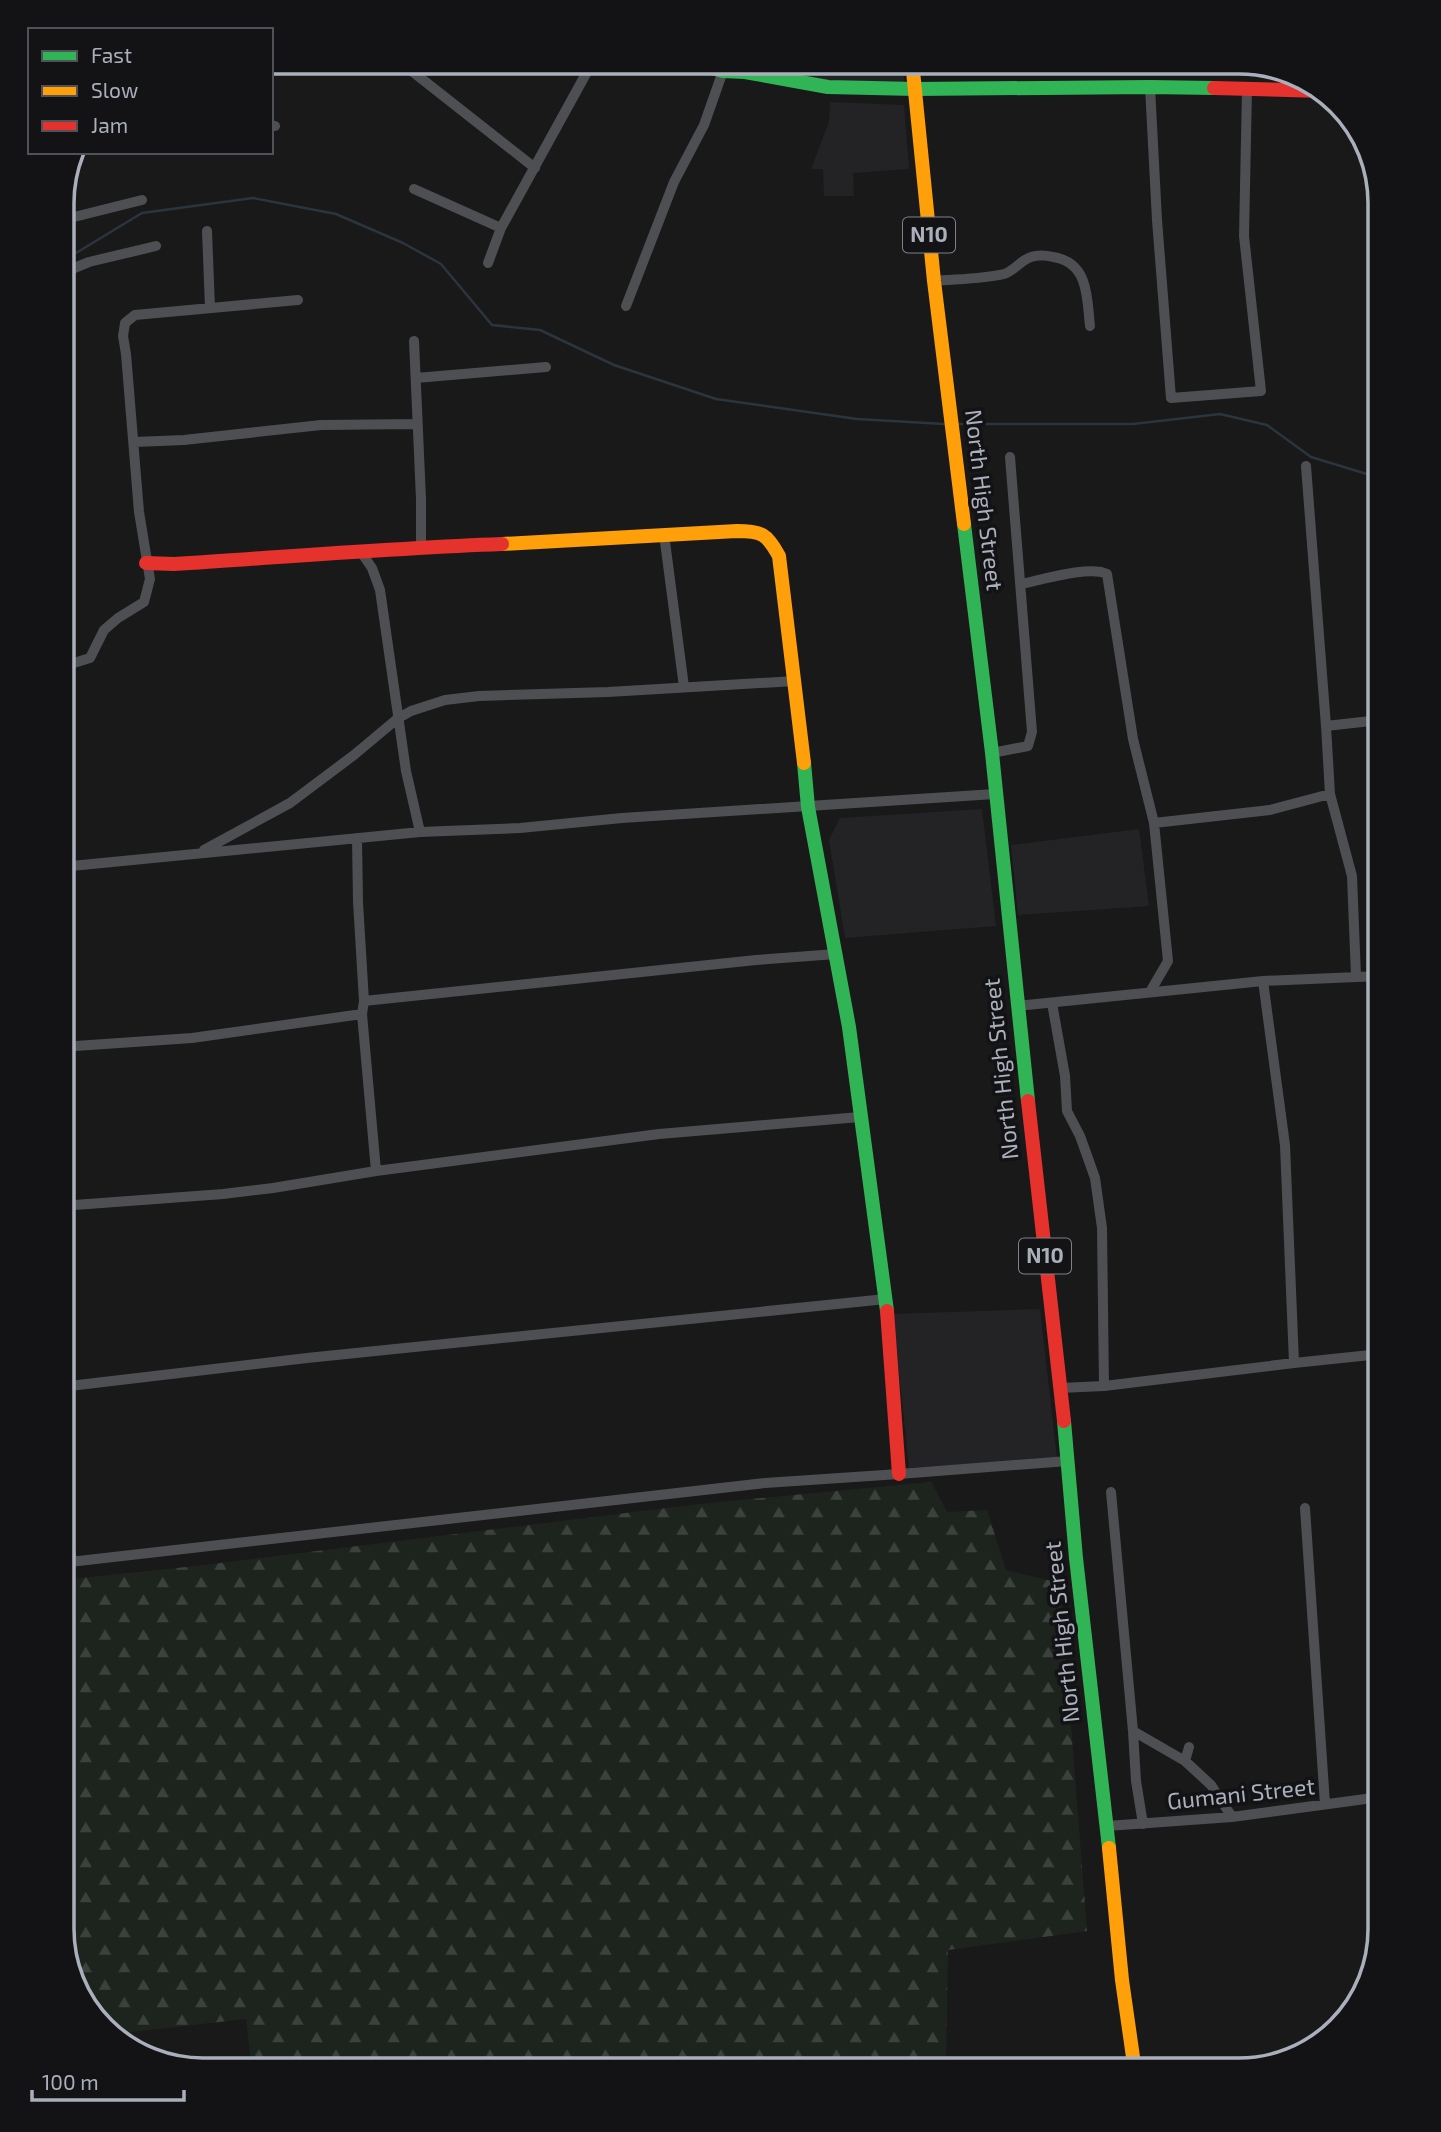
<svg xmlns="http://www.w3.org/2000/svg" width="1441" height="2132" font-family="'Exo 2',sans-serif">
<defs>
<pattern id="forest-firs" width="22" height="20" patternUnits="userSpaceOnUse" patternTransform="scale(1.75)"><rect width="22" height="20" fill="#1d241e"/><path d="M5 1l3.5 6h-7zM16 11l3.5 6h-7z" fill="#3b413d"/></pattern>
</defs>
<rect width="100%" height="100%" fill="#19191a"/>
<path fill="#232326" d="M767,61H902L905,86L838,85L764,71Z
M830,102L904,105L909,169L853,173L854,196H824L823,169H811L829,122Z
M982,809L996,926L845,938L829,840L840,818Z
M1139,829L1149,906L1018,915L1011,845Z
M1040,1309L1057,1458L909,1468L893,1314Z"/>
<path fill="url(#forest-firs)" d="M931,1482L947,1512L987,1510L1006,1570L1060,1583L1087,1931L948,1950L946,2071L252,2070L246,2019L114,2034L80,2000L61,1929V1580L196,1566L699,1504Z"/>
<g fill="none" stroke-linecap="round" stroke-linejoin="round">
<path stroke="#2b353d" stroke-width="2.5" d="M62,258L76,253L142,213L253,198L336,214L403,243L441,264L492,325L540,330L614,365L716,399L857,419L944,424
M958,424H1133L1220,414L1267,425L1311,457L1380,478"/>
<path stroke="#4d4f53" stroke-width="10" d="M399,61L535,168
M1150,87L1157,220L1171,398L1261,391L1244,236L1247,89
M271,125L275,126
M414,189L501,228
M62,220L142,200
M207,231L210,308
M488,263L501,228L593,61
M62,273L89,262L156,246
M934,281C956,279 983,279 1004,274C1014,271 1021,260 1031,257C1040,254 1049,256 1058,258C1089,266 1087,300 1090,326
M626,306L674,182L704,125L723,71
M414,341L421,499V547
M416,378L546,367
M134,442L184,440L321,425L417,424
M1306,466L1326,726
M664,534L684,687
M361,552L372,568L380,590L406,771L420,832
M1021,584C1041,580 1090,565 1107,574L1133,739L1154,823
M61,667L90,658L104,630L118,618L144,602L150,579L139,512L126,354L123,336L125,323L135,315L298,300
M992,753L1028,746L1032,732L1010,457
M1330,794L1352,876L1356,977
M357,838L358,902L364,1001L362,1014L376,1171
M204,850L290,803L354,755L397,719L411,711L445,700L479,696L608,692L795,681
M61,867L420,832L520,828L622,818L995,794
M1263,981L1285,1145L1294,1363
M1150,992L1168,961L1154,823L1270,810L1330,794L1326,726L1380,720
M364,1001L756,960L836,954
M1052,1003L1065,1076L1067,1111L1080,1136L1095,1178L1102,1228L1104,1386
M1017,1006L1263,981L1380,976
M61,1047L192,1038L362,1014
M61,1206L223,1194L273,1188L376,1171L659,1134L860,1117
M61,1387L307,1358L886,1299
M1060,1388L1104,1386L1294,1363L1380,1354
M61,1487L72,1562
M1111,1492L1133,1731L1185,1761L1211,1785L1232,1817
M1305,1508L1325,1804
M61,1563L765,1483L899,1474L1068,1461
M1133,1731L1136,1781L1143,1824
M1185,1761L1189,1747
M1107,1826L1232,1817L1380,1797"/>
<path stroke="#30b455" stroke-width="14" d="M687,61L723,71L745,72L828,87L915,89L1150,87L1214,88
M964,524L992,753L1028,1101
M804,763L808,807L849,1027L887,1311
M1064,1421L1076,1558L1109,1848"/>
<path stroke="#ff9f0a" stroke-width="14" d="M912,61L934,281L964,524
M502,544L737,531C762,531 767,534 779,556L804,763
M1109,1848L1122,1980L1135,2071"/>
<path stroke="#e5322d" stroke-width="14" d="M1214,88L1322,91
M146,563L174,564C283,557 393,548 502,544
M1028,1101L1064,1421
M887,1311L899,1474"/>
</g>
<g text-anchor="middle" stroke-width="7" stroke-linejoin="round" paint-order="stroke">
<g fill="#131316" stroke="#7d818a" stroke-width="2">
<rect x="903" y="217.5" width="52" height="35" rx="5"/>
<rect x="1019" y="1238.5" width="52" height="35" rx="5"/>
</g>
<g font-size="21" font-weight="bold" fill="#aab0bb">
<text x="929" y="242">N10</text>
<text x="1045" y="1263">N10</text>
</g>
<g font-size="23" fill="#aab0bb" stroke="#131316">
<text transform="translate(984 500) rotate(83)" y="8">North High Street</text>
<text transform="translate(1001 1069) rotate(-96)" y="8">North High Street</text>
<text transform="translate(1062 1632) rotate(-96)" y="8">North High Street</text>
<text transform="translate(1241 1794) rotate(-6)" y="8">Gumani Street</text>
</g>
</g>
<path d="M0 0H1441V2132H0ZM203 74H1239A129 129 0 0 1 1368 203V1929A129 129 0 0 1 1239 2058H203A129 129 0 0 1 74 1929V203A129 129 0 0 1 203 74Z" fill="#131316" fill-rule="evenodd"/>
<path fill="none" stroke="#aab0bb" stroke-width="3.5" d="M203 74H1239A129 129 0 0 1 1368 203V1929A129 129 0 0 1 1239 2058H203A129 129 0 0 1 74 1929V203A129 129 0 0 1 203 74Z"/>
<rect x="28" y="28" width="245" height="126" fill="#131316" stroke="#4f5258" stroke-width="2"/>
<rect x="42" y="51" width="35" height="10" fill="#30b455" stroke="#4f5258" stroke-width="2"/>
<text x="91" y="63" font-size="21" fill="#aab0bb">Fast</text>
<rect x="42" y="86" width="35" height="10" fill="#ff9f0a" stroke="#4f5258" stroke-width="2"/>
<text x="91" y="98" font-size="21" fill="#aab0bb">Slow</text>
<rect x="42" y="121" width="35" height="10" fill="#e5322d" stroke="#4f5258" stroke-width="2"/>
<text x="91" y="133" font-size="21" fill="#aab0bb">Jam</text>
<path d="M32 2090v10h152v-10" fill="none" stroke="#aab0bb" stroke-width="3.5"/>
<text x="42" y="2090" font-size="21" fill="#aab0bb" stroke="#131316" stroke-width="5" paint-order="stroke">100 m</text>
</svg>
